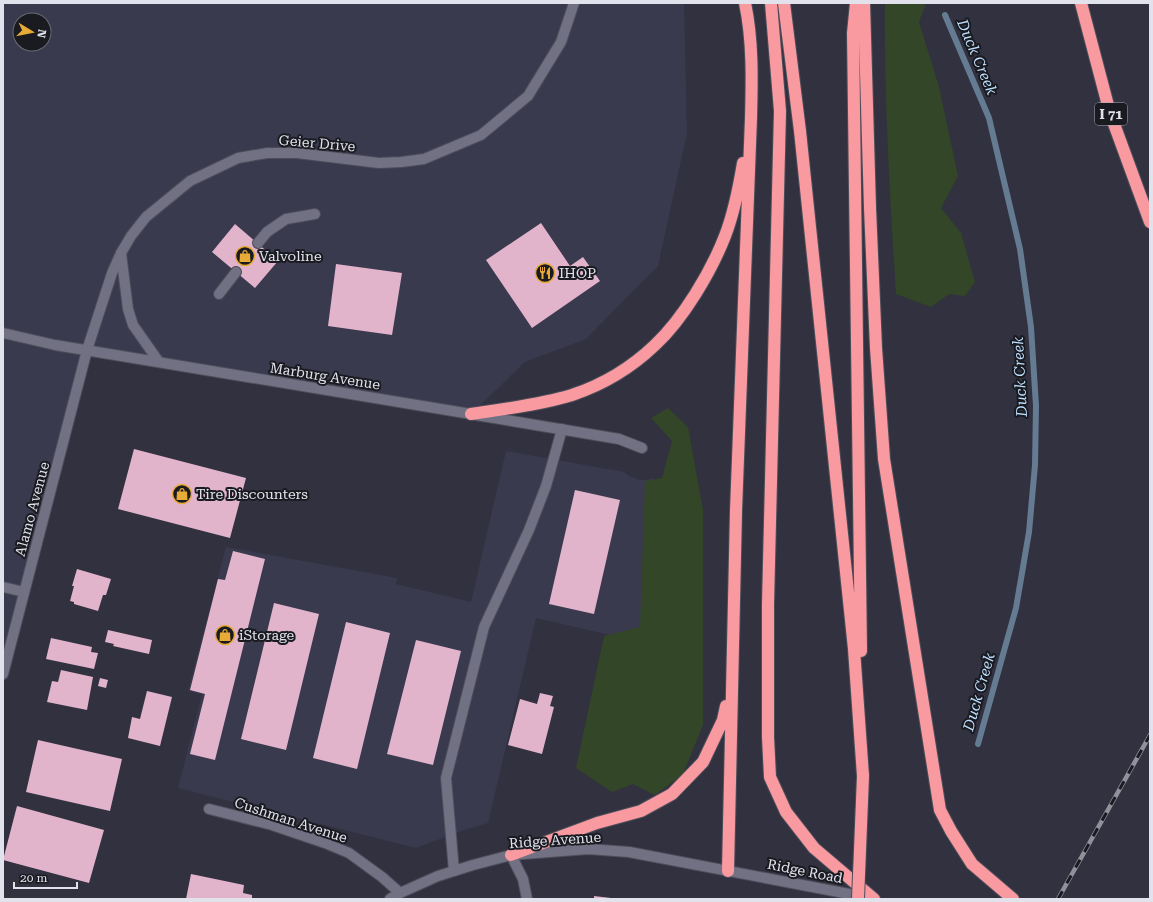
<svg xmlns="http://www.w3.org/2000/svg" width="1153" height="902" font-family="'Roboto Serif',serif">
<rect width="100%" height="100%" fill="#313140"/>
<path fill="#3a3a4f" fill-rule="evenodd" d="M3,3H684L687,133L658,266L586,339L525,362L471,414L87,350L3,674ZM20,20H44V44H20Z
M506,451L624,472L629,476L640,480H647L653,478L649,644L536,618L488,823L458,832L416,848L178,788L202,694L188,691L226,547L397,578L396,584L471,602Z"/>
<path fill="#334628" d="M885,3H926L919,22L939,87L958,176L941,208L961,233L975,282L965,296L949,294L931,307L896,294C890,197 884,100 885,3Z
M668,408L688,427L703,510V725L683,774L655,795L633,784L612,792L576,768L604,636L640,627L645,481L662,478L672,441L651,418Z"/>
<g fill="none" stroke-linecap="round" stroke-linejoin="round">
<path stroke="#647b92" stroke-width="6" d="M945,15L989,118L1020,249L1031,327L1036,406L1035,465L1029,532L1016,608L978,744"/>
</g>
<path fill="#e2b4cc" d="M541,223L570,266L583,257L600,281L532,328L486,260Z
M235,224L278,261L255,288L212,252Z
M336,264L402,273L392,335L328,326Z
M134,449L246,478L230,538L118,509Z
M575,490L620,500L594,614L549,604Z
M233,551L265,559L215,760L190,754L205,694L190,690L218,579L225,580Z
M77,569L111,579L106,595H103L98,611L74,604V602L70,601L74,586H72Z
M274,603L319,614L286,750L241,739Z
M346,622L390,633L357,769L313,758Z
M108,630L152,640L149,654L113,646L114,644L105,642Z
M51,638L92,647L91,652L98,653L94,669L46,659Z
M416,640L461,651L433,765L387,754Z
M61,670L93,677L87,710L47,702L52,681L58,682Z
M100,678L108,680L106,688L98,686Z
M147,691L172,697L160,746L128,738L132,717L140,719Z
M540,693L553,696L550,706L554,707L542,754L508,745L520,699L537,704Z
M38,740L122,759L110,811L26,792Z
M17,806L104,830L89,883L3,860Z
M191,874L244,885L243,893L252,895V899H186Z
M594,896L611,898V899H594Z"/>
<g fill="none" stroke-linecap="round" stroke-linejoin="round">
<g stroke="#4d4d5a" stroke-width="12">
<path id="service" d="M258,243L267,232L286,219L315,214
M219,294L236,272
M3,587L24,592
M209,809L272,825L325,843L349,853L382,877L400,893
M511,855L523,879L527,899
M454,871L446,778L484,627L529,530L546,486L562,429"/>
</g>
<g stroke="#4d4d5a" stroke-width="12">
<path id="minor" d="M87,350L112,273L121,253L131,236L146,217L190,181L238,158L267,153H297L379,163L401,162L424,159L481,135L528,96L561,42L574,3
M476,415L619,439L642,448"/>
</g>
<g stroke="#4d4d5a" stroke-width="12">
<path id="tertiary" d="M121,253L128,309L133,325L159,362
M3,333L55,345L471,414
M3,674L87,350"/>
</g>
<g stroke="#4d4d5a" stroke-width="12">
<path id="secondary" d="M390,899L400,893L438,876L473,865L511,855L588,849L629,852L865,897"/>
</g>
<g stroke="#4d4d5a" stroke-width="14">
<path id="motorway" d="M771,3L780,111L768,604V737L770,777L786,812L814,848L874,899
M784,3L800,131L854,649L863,776
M856,3L853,33L861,651
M864,3L870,208L876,348L884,459L940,810L951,831L972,864L1013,899
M1081,3L1110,113L1150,222
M471,414C504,409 539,405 572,395C602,385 632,367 655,345C683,319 711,272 725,236C734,213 739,187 743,163
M511,855L597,823L641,811L672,794L703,762L723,720L726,706
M728,871L736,511L751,118C752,80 753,41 745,3"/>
</g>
<use href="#service" stroke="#717183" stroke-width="10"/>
<use href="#minor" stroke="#717183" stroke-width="10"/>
<use href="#tertiary" stroke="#717183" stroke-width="10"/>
<use href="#secondary" stroke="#717183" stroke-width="10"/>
<use href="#motorway" stroke="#f89aa0" stroke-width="12"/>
<g stroke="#91919e" stroke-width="4.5">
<path id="rail" d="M1058,899L1150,735"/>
</g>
<use href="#rail" stroke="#1a1a21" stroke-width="3" stroke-dasharray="9" stroke-linecap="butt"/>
<g stroke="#4d4d5a" stroke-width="14" stroke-linecap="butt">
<path id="motorway-bridge" d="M858,899L863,776"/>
</g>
<use href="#motorway-bridge" stroke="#f89aa0" stroke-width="12"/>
</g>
<defs>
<g id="shop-ring" transform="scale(1)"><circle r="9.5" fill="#1a1a21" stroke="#e8ab37" stroke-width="1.5"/><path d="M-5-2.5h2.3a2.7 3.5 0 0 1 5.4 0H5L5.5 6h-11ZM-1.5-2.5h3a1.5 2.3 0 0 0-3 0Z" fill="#e8ab37"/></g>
<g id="restaurant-ring" transform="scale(1)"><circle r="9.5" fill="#1a1a21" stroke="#e8ab37" stroke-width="1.5"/><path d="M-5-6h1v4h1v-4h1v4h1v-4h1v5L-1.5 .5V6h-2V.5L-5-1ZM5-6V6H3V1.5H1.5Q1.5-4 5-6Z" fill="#e8ab37"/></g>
</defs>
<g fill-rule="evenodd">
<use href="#shop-ring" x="245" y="256"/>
<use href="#restaurant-ring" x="545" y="273"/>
<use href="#shop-ring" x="182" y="494"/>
<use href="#shop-ring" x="225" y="635"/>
</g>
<g text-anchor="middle" stroke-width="4" stroke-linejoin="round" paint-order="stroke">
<rect fill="#1a1a21" stroke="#a5a6af" stroke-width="1" x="1095" y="103" width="32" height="22" rx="3"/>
<g font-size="13" font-weight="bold" fill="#e1e2ec">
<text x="1111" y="119">I 71</text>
</g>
<g font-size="14" fill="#e1e2ec" stroke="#1a1a21">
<text transform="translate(317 143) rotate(5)" y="5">Geier Drive</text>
<text transform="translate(325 376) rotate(9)" y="5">Marburg Avenue</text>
<text transform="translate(32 509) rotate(-75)" y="5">Alamo Avenue</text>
<text transform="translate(291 820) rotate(18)" y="5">Cushman Avenue</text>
<text transform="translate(555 840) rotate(-4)" y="5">Ridge Avenue</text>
<text transform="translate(805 871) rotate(11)" y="5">Ridge Road</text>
</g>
<g font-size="14" fill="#e1e2ec" stroke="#1a1a21" text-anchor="start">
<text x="259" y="261">Valvoline</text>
<text x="559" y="278">IHOP</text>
<text x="196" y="499">Tire Discounters</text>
<text x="239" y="640">iStorage</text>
</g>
<g font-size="15" font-style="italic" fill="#bedffe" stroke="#1a1a21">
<text transform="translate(977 57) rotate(67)" y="5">Duck Creek</text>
<text transform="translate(1020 377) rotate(-93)" y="5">Duck Creek</text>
<text transform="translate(979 692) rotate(-74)" y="5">Duck Creek</text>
</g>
</g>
<rect width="1153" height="902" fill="none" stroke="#e1e2ec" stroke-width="8"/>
<g transform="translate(32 32) rotate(100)"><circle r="19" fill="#1a1a21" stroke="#6a6a72"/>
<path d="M0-3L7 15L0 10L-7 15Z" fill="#e8ab37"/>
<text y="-6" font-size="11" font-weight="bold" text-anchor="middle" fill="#e1e2ec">N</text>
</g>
<path d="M14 882v6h63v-6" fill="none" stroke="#e1e2ec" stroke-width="2"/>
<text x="20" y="882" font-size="12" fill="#e1e2ec" stroke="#1a1a21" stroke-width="3" paint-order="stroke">20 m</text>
</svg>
